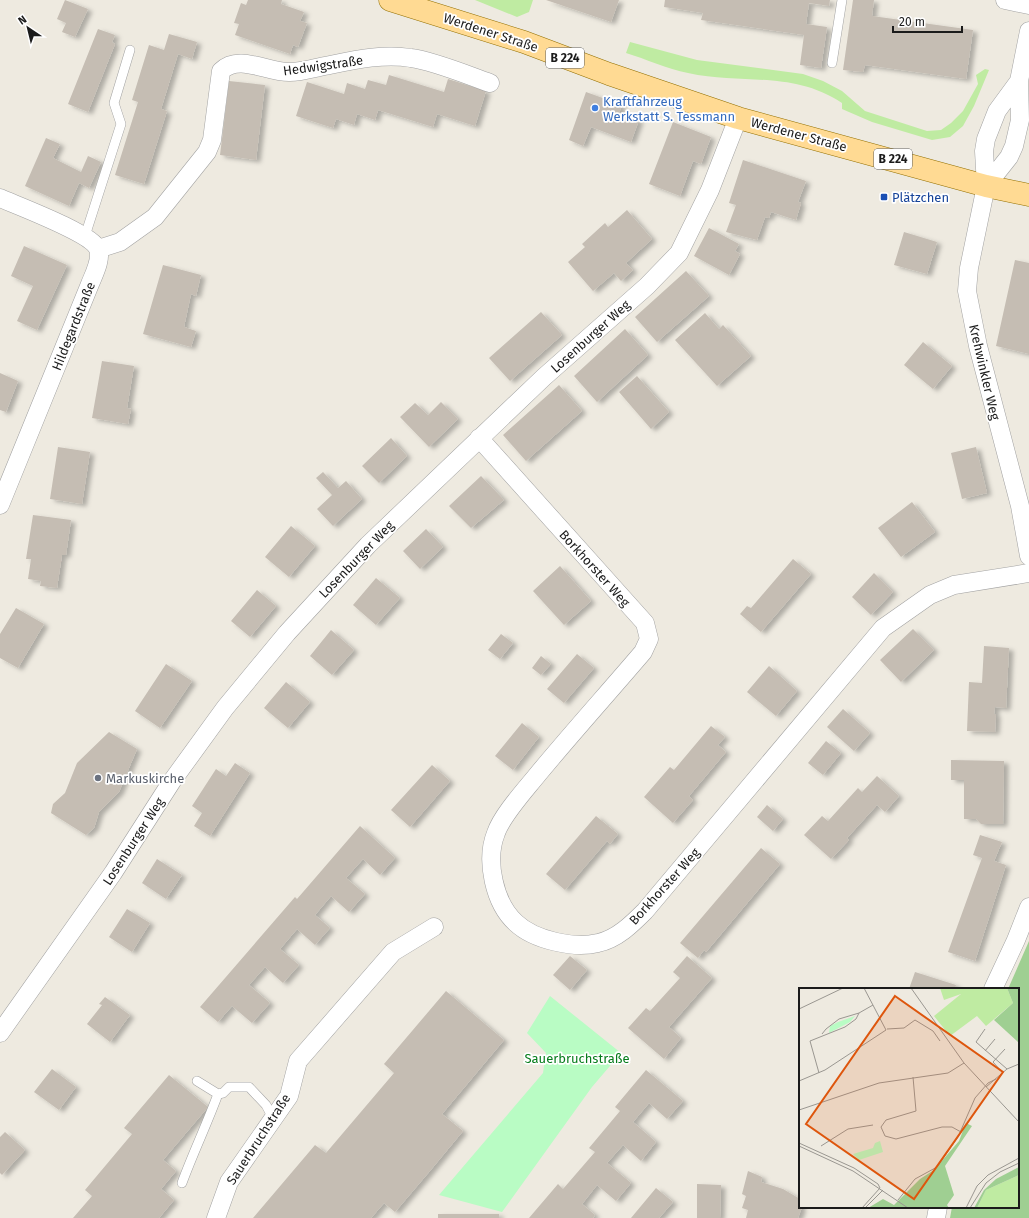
<svg xmlns="http://www.w3.org/2000/svg" width="1029" height="1218" font-family="'Fira Sans',sans-serif">
<defs>
<filter id="shadow"><feDropShadow dx="4.5" dy="2.5" stdDeviation="2" flood-color="#0004"/></filter>
</defs>
<rect width="100%" height="100%" fill="#eeeae0"/>
<path fill="#bfeba2" d="M475,0H533L529,12L517,17Z
M630,42L697,60L803,74L823,81L842,91L865,111L927,131L941,130L951,123L963,111L978,84L976,75L985,69L989,70L974,106L963,126L950,137L932,140L872,122L842,109V103C792,70 742,85 688,73C667,69 646,59 626,53Z"/>
<path fill="#9fcf92" d="M1029,941V1218H950L952,1207H1018V989H1008Z"/>
<path fill="#b9fcc4" d="M550,996L621,1053L592,1087L502,1212L439,1195L543,1073L546,1053L527,1033Z"/>
<path fill="#c5bdb3" filter="url(#shadow)" d="M65,0L88,9L75,37L62,32L66,23L57,19Z
M248,0H282L281,4L304,12L300,21L307,23L298,47L293,45L290,54L235,35L239,24L234,23L241,3L246,5Z
M546,0H619L611,22Z
M665,0H830L829,6L809,3L806,24L827,27L821,68L800,65L804,35L701,20L703,13L664,7Z
M853,0H874L872,16L973,30L966,79L865,65L863,72L843,70Z
M98,29L115,35L112,42L115,44L88,112L68,104Z
M169,34L197,42L192,59L178,54L161,109L167,111L144,184L115,175L138,102L132,100L149,45L164,50Z
M389,75L444,92L448,79L486,91L475,126L437,114L433,127L378,110L375,120L357,114L354,125L336,119L333,128L296,116L307,82L344,94L347,83L365,89L368,80L386,85Z
M229,81L265,85L256,160L220,155Z
M586,92L622,105L619,113L639,120L631,142L591,127L583,146L569,140Z
M673,122L711,137L701,164L693,161L680,196L649,184Z
M46,138L60,144L53,158L81,172L88,156L101,162L89,188L79,183L69,206L25,186Z
M743,160L806,181L798,202L801,203L796,220L771,212L769,218L765,217L757,240L726,232L736,205L729,203Z
M627,210L652,239L626,263L633,270L621,281L614,273L593,291L568,262L585,247L582,244L605,223L608,227Z
M709,228L739,244L735,251L740,254L729,275L694,256Z
M904,232L937,242L927,274L894,265Z
M24,246L67,265L37,330L17,321L33,286L11,276Z
M1015,260L1029,263V354L996,346Z
M163,265L201,275L196,296L191,294L184,327L196,331L191,347L143,334Z
M686,271L709,296L657,342L635,317Z
M541,312L562,335L510,381L489,358Z
M705,313L719,329L723,325L751,356L717,386L675,340Z
M625,329L648,355L597,402L574,376Z
M923,342L952,366L933,389L904,365Z
M102,361L134,366L127,408L131,409L128,424L92,418Z
M0,373L18,381L6,412L0,410Z
M637,376L669,412L651,429L619,392Z
M559,385L582,411L526,461L503,435Z
M441,402L458,419L429,447L400,417L415,403L428,415Z
M391,438L407,456L379,483L362,466Z
M58,447L90,452L82,504L50,499Z
M976,447L987,493L962,499L951,453Z
M323,472L338,488L346,481L362,499L333,526L317,509L332,495L316,478Z
M481,476L504,500L471,528L449,506Z
M912,502L935,532L901,557L878,528Z
M33,515L71,520L66,555H62L57,588L40,586L41,581L28,579L31,559H26Z
M291,526L315,546L289,577L265,557Z
M426,529L443,547L420,569L403,551Z
M793,559L811,574L761,632L740,614L747,606L751,608Z
M560,566L591,601L564,625L533,591Z
M874,573L893,592L871,615L852,597Z
M376,578L400,598L376,625L353,605Z
M257,590L276,606L250,637L231,621Z
M16,608L44,624L18,668L0,658V634Z
M913,629L934,650L901,682L880,660Z
M331,630L354,650L332,675L310,656Z
M501,634L513,643L500,659L488,650Z
M984,646L1009,648L1006,708L995,707L994,714H996L995,732L967,731L969,682L982,683Z
M577,654L594,668L564,703L547,689Z
M541,656L551,664L541,675L532,668Z
M166,664L192,681L160,728L135,711Z
M769,666L797,691L776,716L747,692Z
M286,682L310,702L288,728L264,708Z
M843,709L870,733L854,751L827,727Z
M522,723L539,737L513,770L495,756Z
M711,726L725,737L718,745L726,752L689,796L693,800L673,823L644,797L670,767L674,770Z
M109,732L137,749L119,792L99,812L94,828L86,835L51,813L53,804L65,793L77,763Z
M826,741L841,753L823,775L808,763Z
M951,760L1004,761L1003,824H981L976,819H964V780H951Z
M235,763L250,773L210,836L194,826L202,813L192,806L216,769L226,776Z
M432,765L450,781L410,827L391,810Z
M877,776L899,796L885,812L877,805L847,838L849,840L831,859L804,835L822,816L828,821L858,788L862,792Z
M767,805L783,819L773,831L757,817Z
M596,816L618,834L610,844L607,841L565,890L546,874Z
M360,826L395,858L380,875L363,859L346,878L365,894L349,912L331,896L315,915L330,928L315,945L297,929L280,949L299,965L283,983L265,967L249,985L270,1003L252,1023L232,1006L218,1022L200,1007L295,897L297,899Z
M980,835L1002,842L994,861L1006,865L975,961L948,952L982,858L973,855Z
M761,848L780,864L706,952L704,950L698,958L680,943Z
M157,859L182,875L166,899L142,883Z
M127,909L150,923L132,952L109,937Z
M570,956L587,970L570,990L553,975Z
M687,956L712,978L669,1027L681,1038L664,1059L628,1028L646,1008L650,1011L680,978L673,972Z
M915,972L956,985L955,989H909Z
M446,991L504,1040L442,1114L463,1131L429,1172L395,1212L384,1203L371,1218H253L315,1145L326,1153L394,1073L384,1064Z
M105,997L130,1015L110,1042L87,1024L102,1005L99,1004Z
M52,1069L76,1087L59,1110L34,1092Z
M646,1070L683,1101L667,1119L649,1103L633,1122L656,1142L641,1161L623,1145L607,1163L631,1183L616,1201L597,1185L582,1204L595,1215L593,1218H529L558,1184L563,1189L595,1152L589,1148L620,1111L615,1107Z
M169,1075L208,1107L163,1160L176,1171L161,1189L174,1200L159,1218H73L92,1196L85,1190L132,1134L124,1128Z
M5,1132L25,1150L2,1175L0,1173V1137Z
M748,1171L762,1177L761,1182L783,1189L800,1199V1207H802L798,1218H746L748,1210L742,1208L746,1196L742,1194Z
M697,1184L721,1185L720,1218H697Z
M656,1188L673,1202L659,1218H631Z
M438,1214H499V1218H438Z"/>
<g fill="none" stroke-linecap="round" stroke-linejoin="round">
<g stroke="#a2a2a2" stroke-width="10">
<path id="lane" d="M832,63L842,0
M85,236L121,124L114,103L130,50
M197,1081L218,1094L223,1093L229,1087H249L266,1105L273,1118
M182,1183C193,1153 207,1124 218,1094"/>
</g>
<g stroke="#a2a2a2" stroke-width="19">
<path id="street" d="M1005,0L1029,5
M1019,81L997,111L986,139L984,151L986,186L969,268L967,291L978,346L1020,506L1029,556
M986,186L1009,157L1014,146L1020,120L1019,81L1029,31
M0,198C18,206 91,233 98,249C102,259 94,274 90,284L0,505
M98,249L120,242L155,217L207,152L212,140L221,71C239,53 268,73 290,72C300,72 311,69 320,67C350,61 381,53 411,58C434,61 467,75 490,83
M479,438L645,623L649,639L643,652C608,693 572,733 538,774C526,789 502,815 496,833C485,860 494,903 516,923C534,940 574,949 598,943C617,939 632,924 645,911L883,628L930,595L954,585L1029,573
M993,989L1016,940L1029,907
M0,1033L113,873L172,781L225,708L287,633L368,545L544,377L647,286L679,253L710,190L738,118
M216,1218L229,1182L289,1096L298,1061L393,952L434,927
M936,1218L938,1207"/>
</g>
<g stroke="#926f00" stroke-width="23">
<path id="primary" d="M390,0L524,42L609,74L738,118L986,186L1029,195"/>
</g>
<use href="#lane" stroke="#fff" stroke-width="9"/>
<use href="#street" stroke="#fff" stroke-width="18"/>
<use href="#primary" stroke="#ffda93" stroke-width="22"/>
</g>
<circle fill="#3f7fe0" stroke="#fff" stroke-width="1.5" cx="595" cy="108" r="4"/>
<rect fill="#1a4fb4" stroke="#fff" stroke-width="1.5" x="880" y="193" width="8" height="8" rx="2"/>
<circle fill="#6b7280" stroke="#fff" stroke-width="1.5" cx="98" cy="778" r="4"/>
<g text-anchor="middle" stroke-width="3.5" stroke-linejoin="round" paint-order="stroke">
<g fill="#fff" stroke="#5f5f5f" stroke-width="1">
<rect x="546" y="48" width="38" height="20" rx="3"/>
<rect x="874" y="149" width="38" height="20" rx="3"/>
</g>
<g font-size="12" font-weight="bold" fill="#1b1b1b">
<text x="565" y="62">B 224</text>
<text x="893" y="163">B 224</text>
</g>
<g font-size="13" fill="#1b1b1b" stroke="#fff">
<text transform="translate(491 32) rotate(18)" y="5">Werdener Straße</text>
<text transform="translate(323 65) rotate(-8)" y="5">Hedwigstraße</text>
<text transform="translate(799 134) rotate(15)" y="5">Werdener Straße</text>
<text transform="translate(73 326) rotate(-68)" y="5">Hildegardstraße</text>
<text transform="translate(590 336) rotate(-42)" y="5">Losenburger Weg</text>
<text transform="translate(985 372) rotate(77)" y="5">Krehwinkler Weg</text>
<text transform="translate(356 559) rotate(-46)" y="5">Losenburger Weg</text>
<text transform="translate(595 568) rotate(48)" y="5">Borkhorster Weg</text>
<text transform="translate(133 841) rotate(-57)" y="5">Losenburger Weg</text>
<text transform="translate(664 886) rotate(-48)" y="5">Borkhorster Weg</text>
<text transform="translate(258 1139) rotate(-57)" y="5">Sauerbruchstraße</text>
</g>
<g font-size="13" fill="#366cbe" stroke="#fff" text-anchor="start">
<text x="603" y="106">Kraftfahrzeug<tspan x="603" dy="15">Werkstatt S. Tessmann</tspan></text>
</g>
<g font-size="13" fill="#164399" stroke="#fff" text-anchor="start">
<text x="892" y="202">Plätzchen</text>
</g>
<g font-size="13" fill="#5b616d" stroke="#fff" text-anchor="start">
<text x="106" y="783">Markuskirche</text>
</g>
<g font-size="13" fill="#067c1b" stroke="#fff">
<text x="577" y="1063">Sauerbruchstraße</text>
</g>
</g>
<g transform="translate(799 988)">
<rect width="220" height="220" fill="#eeeae0"/>
<path d="M141,0H208L214,15L187,38L178,28L151,48L135,28L162,6L145,12ZM220,187V220H178L187,202Z" fill="#bfeba2"/>
<path d="M208,0H220V55L195,32L214,15ZM167,135L173,138L146,178L155,207L148,217L150,220H69L84,211L95,217L121,191L135,182L160,153ZM220,179V187L187,202L178,220H175L185,202L197,191Z" fill="#9fcf92"/>
<path d="M56,28L51,34L30,45L31,38L39,34ZM81,153L84,164L60,172L54,166L74,160L76,155Z" fill="#b9fcc4"/>
<path fill="none" stroke="#9a9791" stroke-width="1" d="M112,0L165,75L220,134M0,21L44,0M88,41L105,40L116,32L134,43L141,53M186,41L177,54L208,81M23,46L27,41L40,31L60,25L74,17M186,63L196,51M20,85L11,53L46,39L57,31L60,25M204,85L194,74L206,61M114,89L117,123L87,132L82,139L86,148L97,151L143,139H153L162,144M0,93L26,82L87,42L65,0M187,99L208,81L220,76M0,122L80,95L149,85L165,75M0,155L55,180L79,196L81,200M0,158L54,183L109,220M22,158L49,141L74,137M99,212L116,191L138,179L159,149L176,110L189,95L197,91M63,220L81,200M66,220L84,202M167,220L178,198L189,187L220,170M171,220L187,195L201,184L220,175"/>
<path fill="#de560d" fill-opacity="0.15" stroke="#de560d" stroke-width="2" d="M96,8L204,84L115,211L7,136Z"/>
<rect width="220" height="220" fill="none" stroke="#1b1b1b" stroke-width="2"/>
</g>
<g transform="translate(28 28) rotate(325)" stroke="#ffffff" stroke-width="3" paint-order="stroke">
<path d="M0-3L7 15L0 10L-7 15Z" fill="#1b1b1b"/>
<text y="-6" font-size="11" font-weight="bold" text-anchor="middle" fill="#1b1b1b">N</text>
</g>
<path d="M893 26v6h69v-6" fill="none" stroke="#1b1b1b" stroke-width="2"/>
<text x="899" y="26" font-size="12" fill="#1b1b1b" stroke="#ffffff" stroke-width="3" paint-order="stroke">20 m</text>
</svg>
